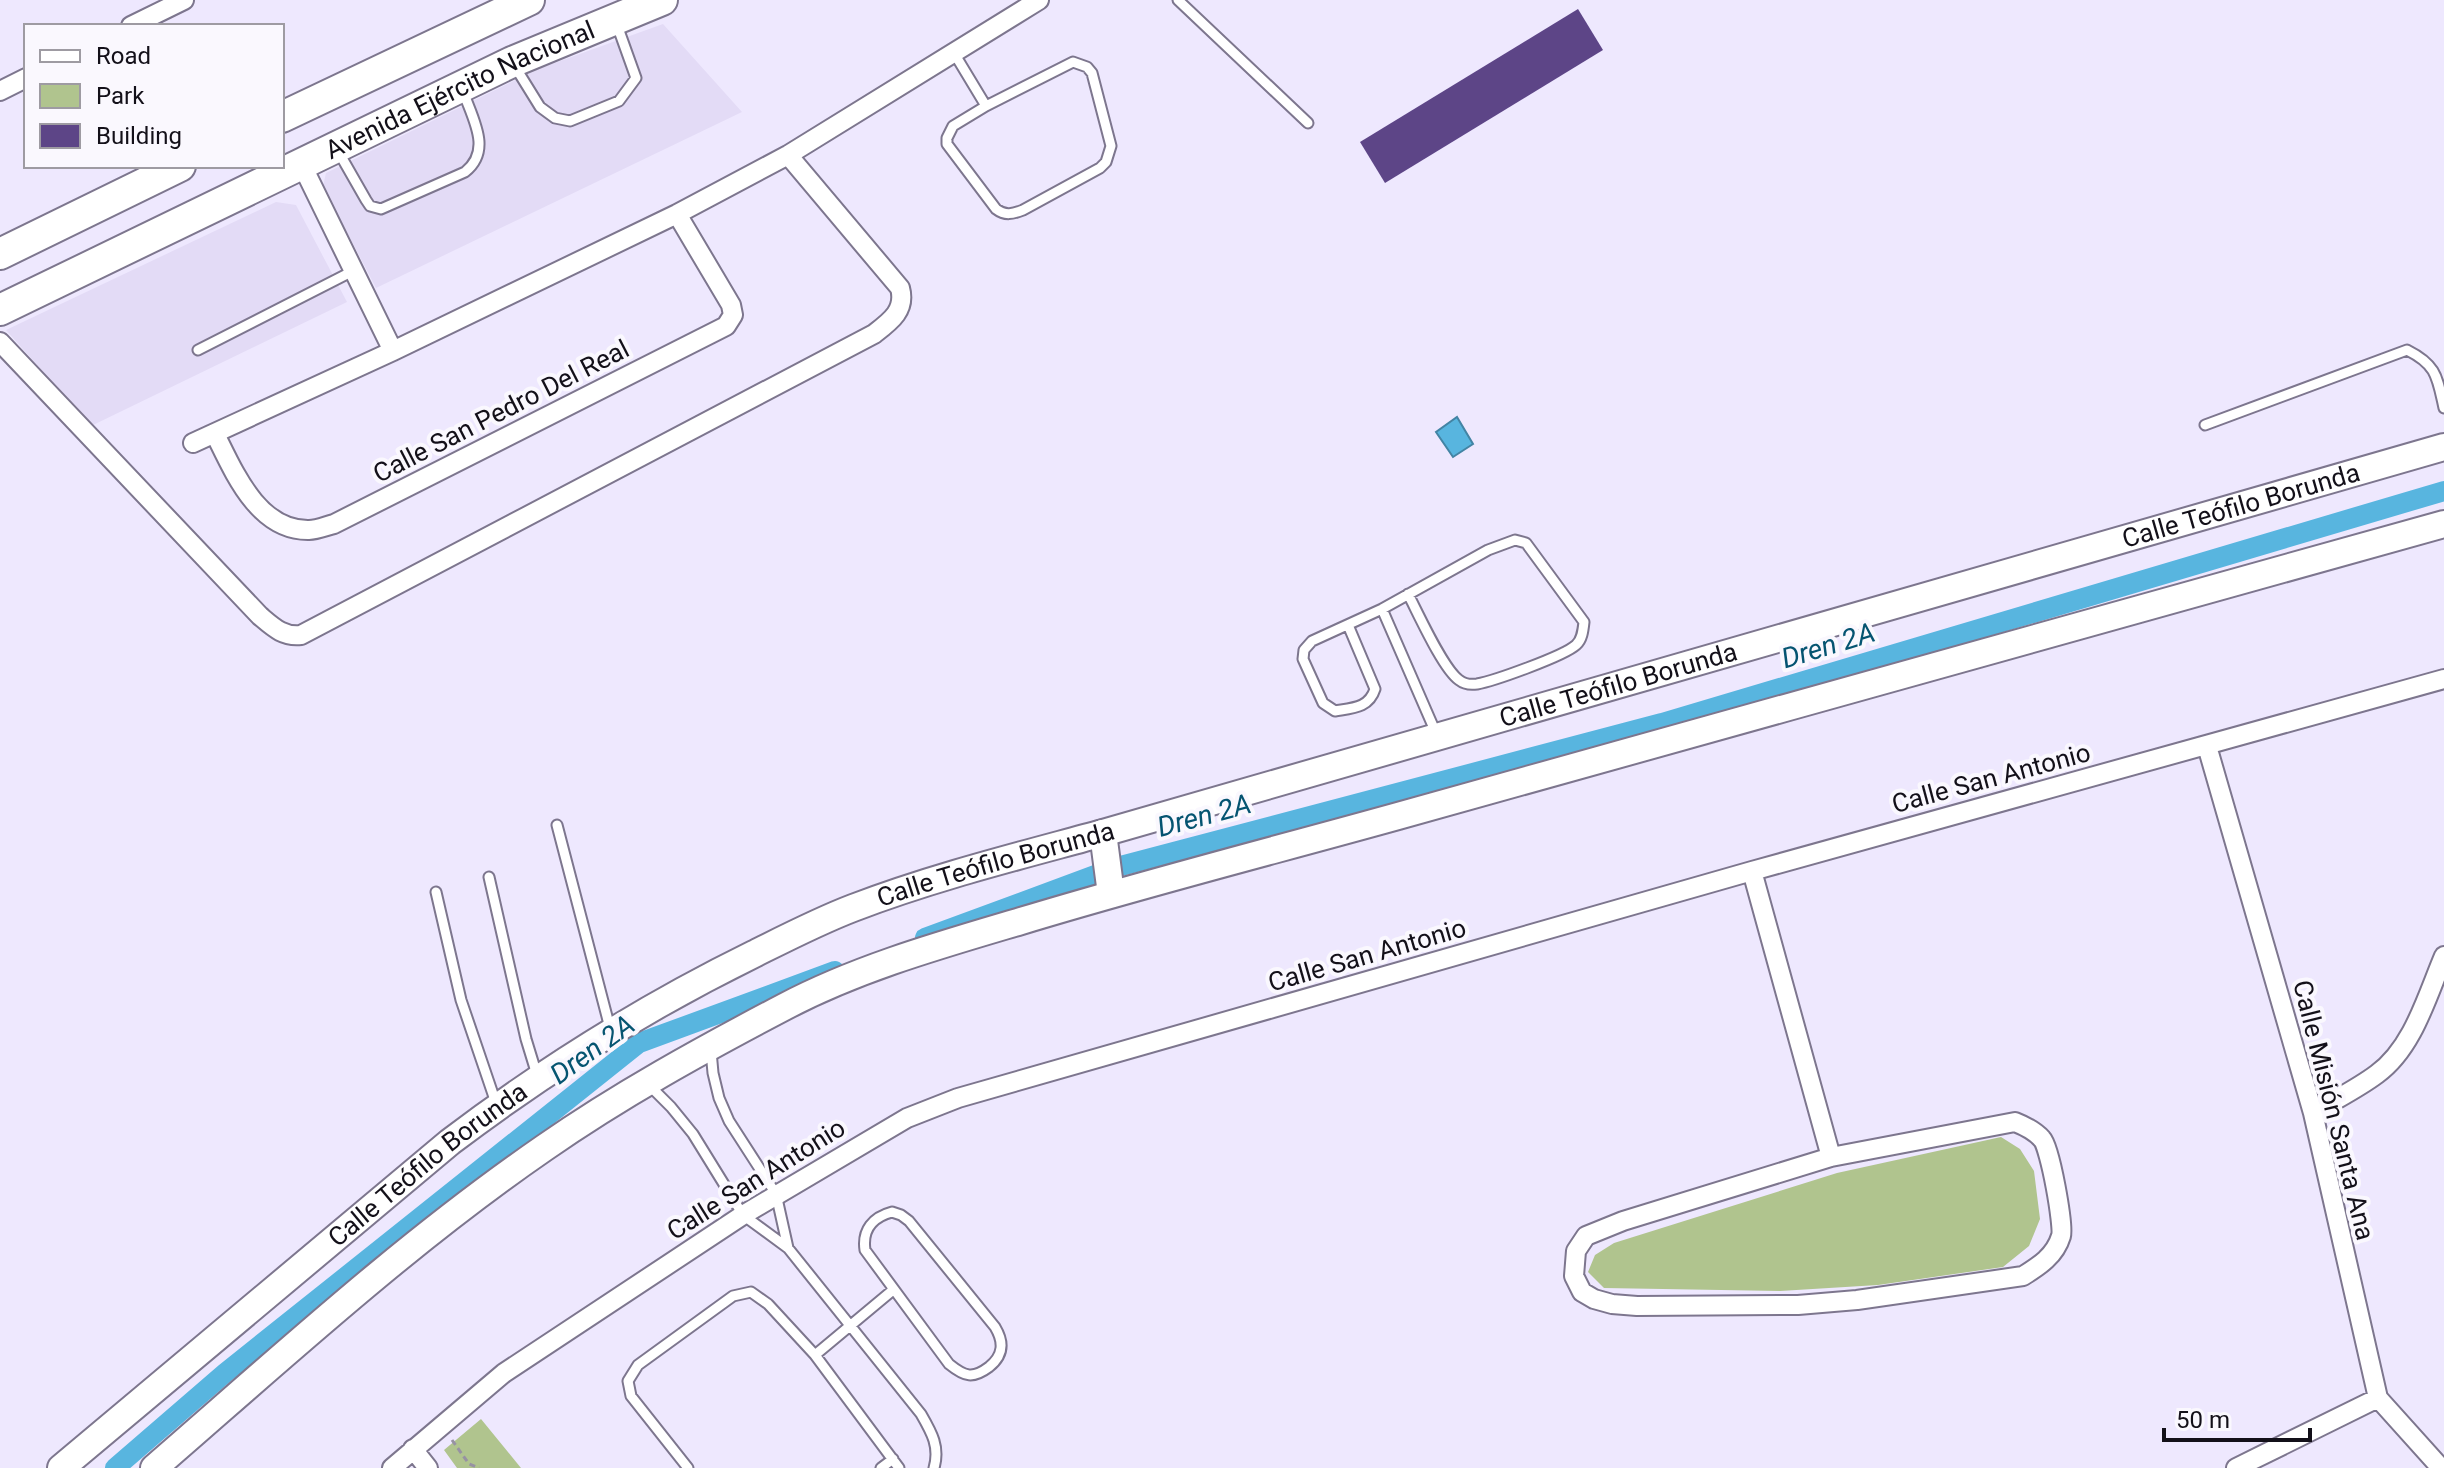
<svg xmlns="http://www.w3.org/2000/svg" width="2444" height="1468" font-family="Roboto,sans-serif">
<rect width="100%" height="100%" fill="#eee8fe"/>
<path fill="#e3dbf6" d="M663,24L742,112L376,288L323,186L326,173L538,69Z
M276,202L296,205L347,302L91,426L6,330Z"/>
<path fill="#b0c48e" d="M2001,1137L2020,1149L2034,1171L2040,1219L2029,1246L2003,1267L1878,1285L1780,1291L1604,1288L1588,1272L1595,1255L1614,1243L1837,1173Z
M481,1419L521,1468H457L444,1450Z"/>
<path fill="#58b5df" stroke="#4384a4" stroke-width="2" d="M1457,417L1473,444L1453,457L1436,432Z"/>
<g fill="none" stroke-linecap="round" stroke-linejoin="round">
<path stroke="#58b5df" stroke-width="20" d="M925,938L1117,867L1662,723L2444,491
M115,1468L225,1373L639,1043L835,971"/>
</g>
<path fill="#5d4587" d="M1578,9L1603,50L1385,183L1360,142Z"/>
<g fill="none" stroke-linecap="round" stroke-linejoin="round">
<g stroke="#7d768e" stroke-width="13">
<path id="service" d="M1178,0L1308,123
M954,53L986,106
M1073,62L1087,67L1092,73L1111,146L1106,162L1100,168L1023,210C1013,214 1005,216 996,209L947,144V138L953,126L986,106Z
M514,65L540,107L555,118L570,121L619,101L636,78L617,25
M338,151L366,200L370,206L381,209L465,172C493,150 472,118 463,91
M198,350L353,271
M2205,425L2407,350C2437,365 2437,377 2444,408
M1382,609L1436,733
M1348,625L1375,689C1369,708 1353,708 1335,711L1323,703L1303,659L1304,650L1312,641L1382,609L1488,550L1515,540L1526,543L1584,622C1583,631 1582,640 1576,645C1564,656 1494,681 1477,684C1470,685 1464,684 1459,680C1443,669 1418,613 1408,594
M557,825L610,1028
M489,877L526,1039L537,1075
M436,892L461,1000L496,1103
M711,1051L713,1073L719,1098L729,1121L776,1194L788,1248
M649,1085L671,1107L693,1134L743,1215L788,1248L921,1414C932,1433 940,1447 934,1468
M892,1212L901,1215L909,1221L995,1327C1004,1342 1004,1355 989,1367C973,1379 965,1377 949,1364L865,1250C862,1230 873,1217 892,1212Z
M815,1355L893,1290
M688,1468L631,1396L628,1381L638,1365L733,1296L751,1292L768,1304L815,1355L899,1468
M881,1468L893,1459"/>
</g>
<g stroke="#7d768e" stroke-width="22">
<path id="minor" d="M131,26L184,0
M0,91L26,78
M302,165L393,351
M0,342L260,616C273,627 283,637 301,635L874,334C891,321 906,310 900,288L788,155
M215,434C234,472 258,531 309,530C317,530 326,526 334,524L726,326L733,315L731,305L677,214
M193,443L393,351L677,214L788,155L1039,0
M2207,746L2313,1113L2378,1398L2441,1468
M1752,871L1831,1157
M2313,1113C2334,1100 2357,1089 2377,1074C2413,1048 2427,996 2444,956
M2015,1122C2025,1126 2035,1131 2042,1139C2050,1147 2064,1226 2061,1236C2055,1256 2039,1266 2023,1276L1857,1300L1798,1305L1637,1306L1612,1304L1594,1299L1582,1292L1574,1276L1576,1251L1586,1236L1623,1221L1831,1157Z
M413,1449L428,1468
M392,1468L504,1373L743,1215L907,1118L958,1098L1752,871L2444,679
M2236,1468L2378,1398"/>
</g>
<g stroke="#7d768e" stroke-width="30">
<g id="secondary">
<path d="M1103,833L1111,894"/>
<path id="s1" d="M61,1468L450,1142C545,1070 646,1007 754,954C786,938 819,921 853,908C934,877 1019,856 1103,833L2444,447"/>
<path d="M154,1468C281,1358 406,1243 544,1148C620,1095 702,1050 784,1007C858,968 940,945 1021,921C1146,883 1272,851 1398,816C1747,720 2095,619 2444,524"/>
</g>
</g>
<g stroke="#7d768e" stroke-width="34">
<g id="primary">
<path d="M282,117L529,0"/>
<path d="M0,254L180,166"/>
<path id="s2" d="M0,310L512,62L662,0"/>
</g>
</g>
<path stroke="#9792a3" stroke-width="3" stroke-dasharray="6 4" stroke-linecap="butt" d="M452,1440L469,1464L479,1468"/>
<use href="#service" stroke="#fff" stroke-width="9"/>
<use href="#minor" stroke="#fff" stroke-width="18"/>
<use href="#secondary" stroke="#fff" stroke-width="26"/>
<use href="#primary" stroke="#fff" stroke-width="30"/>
</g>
<g text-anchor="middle" stroke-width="8" stroke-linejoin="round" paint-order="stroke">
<g font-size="26" fill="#131019" stroke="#faf8fe">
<text dy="9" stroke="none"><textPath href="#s2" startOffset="510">Avenida Ejército Nacional</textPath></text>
<text transform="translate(501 411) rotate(-27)" y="9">Calle San Pedro Del Real</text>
<text dy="9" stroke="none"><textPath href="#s1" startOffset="2420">Calle Teófilo Borunda</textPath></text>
<text dy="9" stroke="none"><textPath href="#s1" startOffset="1772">Calle Teófilo Borunda</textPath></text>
<text transform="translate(1991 778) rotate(-15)" y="9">Calle San Antonio</text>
<text dy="9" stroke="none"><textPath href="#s1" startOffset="1124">Calle Teófilo Borunda</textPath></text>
<text transform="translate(1367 955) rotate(-16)" y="9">Calle San Antonio</text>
<text transform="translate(2334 1110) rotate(76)" y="9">Calle Misión Santa Ana</text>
<text dy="9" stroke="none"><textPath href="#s1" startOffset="476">Calle Teófilo Borunda</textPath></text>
<text transform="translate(756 1179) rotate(-32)" y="9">Calle San Antonio</text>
</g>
<g font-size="28" font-style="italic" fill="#055471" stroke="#faf8fe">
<text transform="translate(1828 645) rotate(-17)" y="10">Dren 2A</text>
<text transform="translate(1204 815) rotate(-15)" y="10">Dren 2A</text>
<text transform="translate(592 1049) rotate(-36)" y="10">Dren 2A</text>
</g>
</g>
<rect x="24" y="24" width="260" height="144" fill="#faf8fe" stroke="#9e9ba2" stroke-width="2"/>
<rect x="40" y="50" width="40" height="12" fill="#ffffff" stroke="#9e9ba2" stroke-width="2"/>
<text x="96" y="64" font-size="24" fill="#131019">Road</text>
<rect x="40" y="84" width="40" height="24" fill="#b0c48e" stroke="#9e9ba2" stroke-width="2"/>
<text x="96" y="104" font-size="24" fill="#131019">Park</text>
<rect x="40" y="124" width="40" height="24" fill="#5d4587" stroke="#9e9ba2" stroke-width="2"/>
<text x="96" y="144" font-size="24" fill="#131019">Building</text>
<path d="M2164 1428v12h146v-12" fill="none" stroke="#131019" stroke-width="4"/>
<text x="2176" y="1428" font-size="24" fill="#131019" stroke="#faf8fe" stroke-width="6" paint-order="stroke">50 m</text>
</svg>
